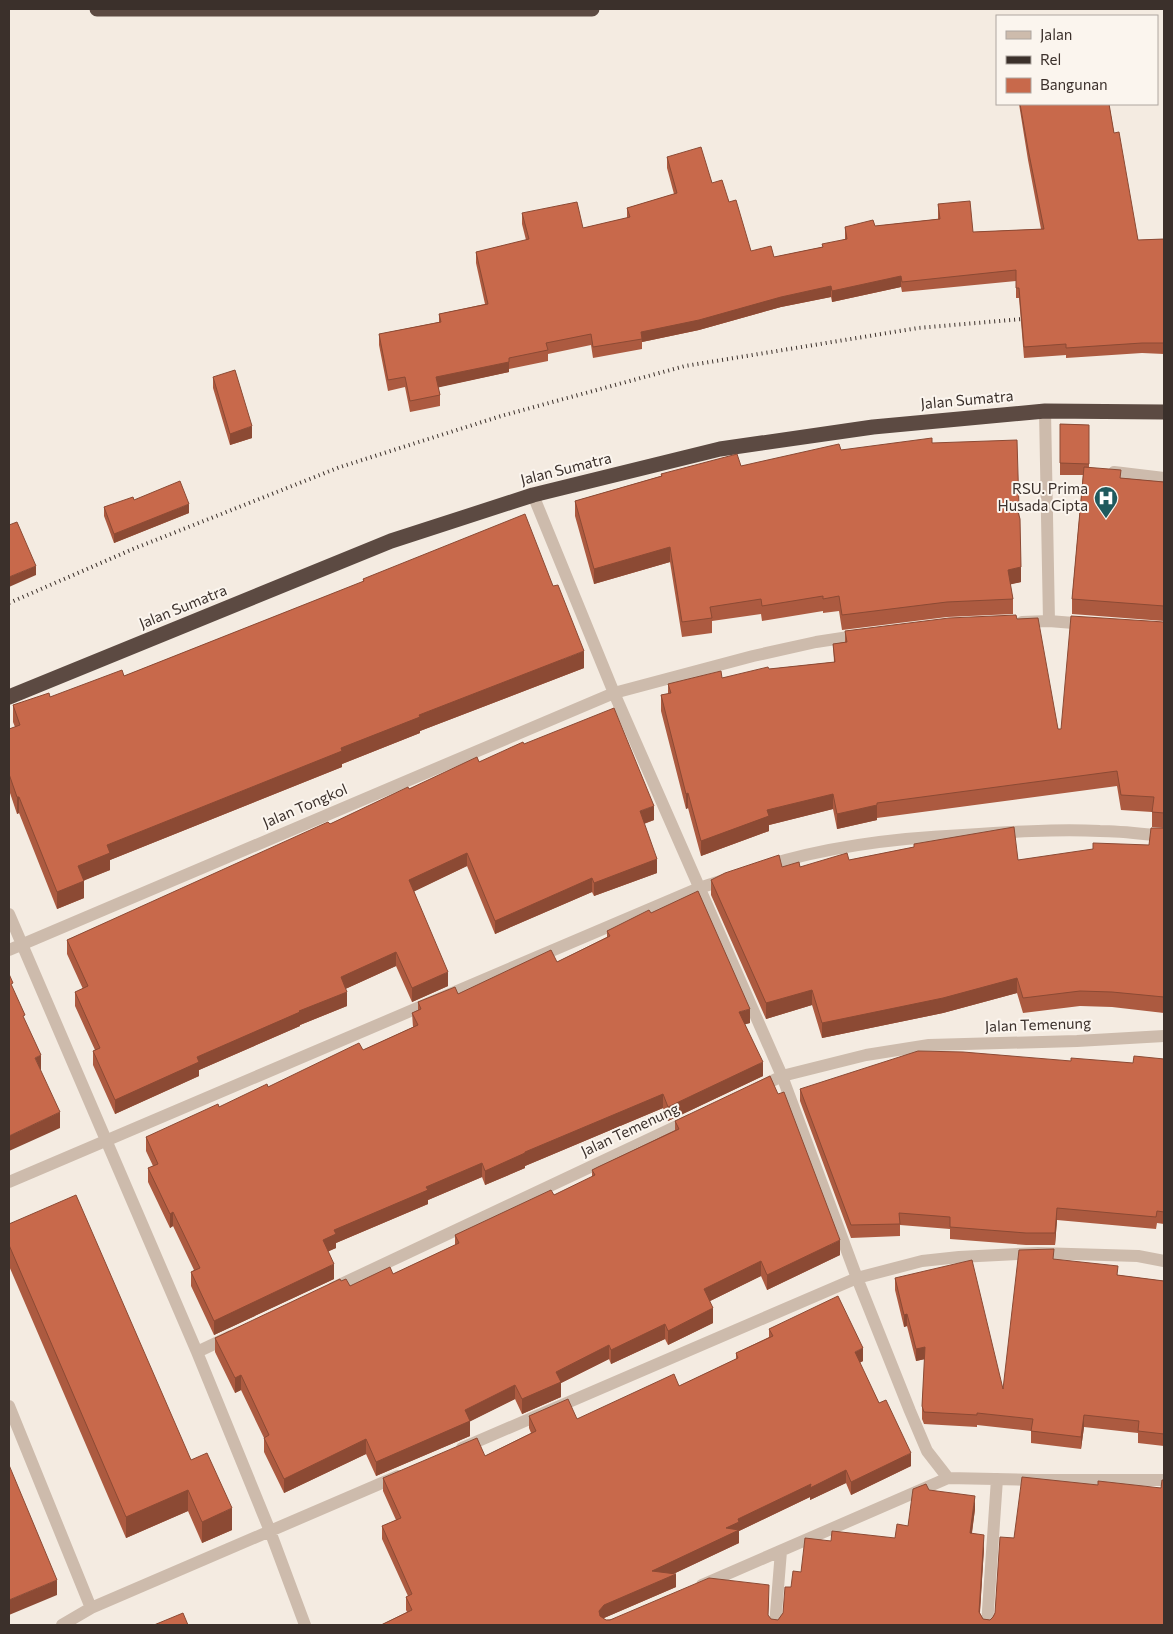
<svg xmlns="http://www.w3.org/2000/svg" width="1173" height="1634" font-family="Commissioner,sans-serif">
<rect width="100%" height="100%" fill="#f4ebe1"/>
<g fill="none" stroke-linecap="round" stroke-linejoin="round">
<path stroke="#cdbbac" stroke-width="12" d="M1114,472L1164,478"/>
<path stroke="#cdbbac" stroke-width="12" d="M1045,411L1049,621
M533,495L614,693L782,1076L857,1278L910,1411L927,1451L948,1478
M1022,622L1049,621L1086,624
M765,866C829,846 896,838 963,835C1008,832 1055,829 1100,831C1121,831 1143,834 1164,836
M9,914L197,1352L270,1531L305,1625
M9,950L614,693L753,656L816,642L862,635
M758,1088L782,1076L866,1055L929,1045L1077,1041L1164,1036
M9,1182L699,888L727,879
M333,1288L690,1120
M197,1352L231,1336
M9,1406L91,1608
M462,1448L857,1278L922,1261L959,1257L1038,1253L1138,1256L1164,1261
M702,1585L948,1478L1036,1480H1164
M62,1625L91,1608L398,1476
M775,1625L781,1551
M987,1625L997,1479"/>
<path stroke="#5c4a42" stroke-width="15" d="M97,9H592
M9,697L391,541L533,495L720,449L873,427L1045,411L1164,412"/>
<path stroke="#3b302b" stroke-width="4" stroke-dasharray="1 4" stroke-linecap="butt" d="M9,603L133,549L340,467L501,416L685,366L918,328L1034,318"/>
</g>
<path fill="#ac5a40" d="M1019,104H1109L1114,133L1138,240L1164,239V354L1142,353L1066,358V355L1024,358L1019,298H1016V281L902,292L901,287L832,302L831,297L781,307L699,330L642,342V349L593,358L591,345L548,354V361L509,369V372L438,387L440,395V406L410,412L405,387L388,391L379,345V334L439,322V314L485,304L476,263V252L526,240L522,224V213L583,228L627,218V208L674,194L667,168V157L712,183L729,202L751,251L774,257L822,247L845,239V227L875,226L938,219V204L973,232L1041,229L1028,160Z
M213,377L252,438L230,445L213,388Z
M1060,424L1089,425V467L1121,478L1164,482V621L1072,614V599L1083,475H1060Z
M932,443L1019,508L1021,582L1010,584L1013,599V614L947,617L842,630L839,611L823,613V611L762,621L761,614L712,621V633L682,637L670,562L594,584L575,516V501L661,476V474L741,466L841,450Z
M134,500L189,513L114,543L104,516V507Z
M363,579L584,668L420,731V733L342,764V767L110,860V870L84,880V898L57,909L19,813L17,814L9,790V729L15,727L13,722V705L50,697L124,676L363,582Z
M1017,619L1058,729H1061L1164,622V828L1152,827V812L1121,810L1117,786L877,818V820L837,829L833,809L769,825V831L701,856L688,808L686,809L661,711V695L668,694V684L722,678L769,669L834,662L833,644L845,642V631Z
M524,744L654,820L644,824L657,873L594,896L592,892L495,934L467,866L414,891L448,986L412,1002L396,966L345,989L347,1006L300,1025V1026L199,1070V1076L115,1114L93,1065V1051L95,1050L75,1006V992L83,989L67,954V940L409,789L479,762Z
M1164,828V1013L1112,1007L1080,1006L1023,1013L1017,993L943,1013L822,1038L812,1005L766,1019L711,895V880L782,867H800L849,860L914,847V844L1018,860L1149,845Z
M651,913L750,1023L745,1024L763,1076L668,1121L663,1108L525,1166V1168L485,1185L482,1177L428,1200V1204L336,1243V1248L328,1251L334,1279L214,1335L191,1286V1272L194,1270L173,1226L170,1228L148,1182V1168L153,1166L146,1151V1137L268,1087L363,1050L413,1027L412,1013L418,1010V1002L458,994L557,962L607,937V931Z
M1164,1059V1224L1157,1223L1156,1229L1057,1220L1055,1245H1026L950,1239V1229L900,1225V1236L851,1238L800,1101V1089L1071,1061L1133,1063Z
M675,1121L840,1255L767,1290L761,1276L710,1301L713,1323L668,1345L665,1339L611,1364L609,1359L561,1383V1397L522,1414L515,1399L470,1421V1436L376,1476L366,1454L284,1493L264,1452V1438L241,1390L235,1393L215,1352V1338L341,1281L350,1286L393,1274L455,1245V1235L554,1195L592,1177V1170L675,1130Z
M9,1224L191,1460L232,1530L202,1543L188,1511L126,1538L9,1266Z
M1054,1259L1118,1275L1164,1281V1446L1138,1443V1433L1084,1427L1081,1449L1031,1443V1431L977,1425V1427L924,1424L922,1419V1406L925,1359L916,1361L907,1326L904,1327L895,1290V1278L1003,1389Z
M769,1329L863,1361L859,1363L879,1403L911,1466L851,1495L846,1483L810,1500V1497L739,1531V1543L673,1574L676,1587L604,1618H603L606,1620L769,1598L768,1616L771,1619L778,1620L783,1613L791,1587L801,1572L831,1541L895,1538L908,1526L929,1490L975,1509L972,1533L984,1548L980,1613L983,1619L990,1620L993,1617L995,1613L1014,1538L1098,1485L1161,1488L1164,1625H381L407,1612L406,1610V1597L408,1596L382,1539V1526L396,1520L383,1491V1478L485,1456L531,1433L529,1428V1416L577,1419L679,1386L736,1359V1353L769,1337Z"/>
<path fill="#8c4a34" d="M901,276V287L832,302V291Z
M831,286V297L781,307L699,330L642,342L641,332L781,297Z
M509,362V372L436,388V377Z
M252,426V438L230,445V434Z
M189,504V513L114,543V534Z
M670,547V562L594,584V569Z
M36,566V575L9,587V577Z
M1021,567V582L1008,585V570Z
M584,651V668L420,731V733L342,764V767L110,860V870L78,883V866L107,845L419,715Z
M688,793V808L686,809V794Z
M833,794V809L769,825V831L701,856V841L767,810Z
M17,797H19V813L17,814Z
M877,805V820L837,829V814Z
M654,806V820L640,825V811Z
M467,853V866L409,894V880Z
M657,859V873L594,896V883Z
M592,878V892L495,934V921Z
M84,881V898L57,909V892Z
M396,952V966L341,991V977Z
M448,972V986L412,1002V988Z
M1017,978V993L943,1013L822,1038V1023Z
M812,990V1005L766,1019V1003Z
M347,992V1006L300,1025V1026L199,1070V1076L115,1114V1100L197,1057L299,1011Z
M750,1009V1023L739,1026V1012Z
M41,1055V1071L35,1058Z
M763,1062V1076L668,1121V1107Z
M663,1094V1108L525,1166V1168L485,1185V1171L525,1152Z
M60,1112V1128L9,1151V1136Z
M482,1163V1177L428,1200V1204L336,1243V1248L323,1254V1240L334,1230L426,1187Z
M1057,1208V1220L1055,1245V1233Z
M173,1212V1226L170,1228V1214Z
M840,1240V1255L767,1290V1275Z
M761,1261V1276L704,1304V1289Z
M334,1264V1279L214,1335V1321Z
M713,1308V1323L668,1345V1331Z
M907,1314V1326L904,1327V1315Z
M665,1324V1339L611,1364V1350Z
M609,1345V1359L561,1383V1397L522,1414V1399L556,1372Z
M925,1347V1359L916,1361V1349Z
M863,1348V1361L855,1365V1352Z
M241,1375V1390L235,1393V1378Z
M515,1385V1399L469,1422L470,1421V1436L376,1476V1462L465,1410Z
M1084,1415V1427L1081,1449V1437Z
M366,1439V1454L284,1493V1479Z
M911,1453V1466L851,1495V1482Z
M846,1470V1483L810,1500V1497L739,1531V1543L652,1584V1571L726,1528L738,1519L811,1484Z
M188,1490V1511L126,1538V1517Z
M975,1496V1509L970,1546V1533Z
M232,1508V1530L202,1543V1522Z
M984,1535V1548L979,1625V1612Z
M676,1574V1587L604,1618L599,1624V1611L604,1605Z
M57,1580V1595L9,1615V1600Z"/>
<path fill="#c8694b" stroke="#8c4a34" d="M1020,104H1109L1114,133L1119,132L1138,240L1164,239V343H1142L1066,348V344L1024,347L1019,288H1016V270L902,282L901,276L832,291L831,286L781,297L699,320L641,332L642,339L593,347L591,334L546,343L548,350L509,358V362L436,377L440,395L410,401L405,377L388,380L379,334L441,322L439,314L488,304L476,252L529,239L522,213L577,202L583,228L630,217L627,208L677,193L667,157L701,147L712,183L722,180L729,202L736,200L751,251L771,246L774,257L823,247L822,244L847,239L845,227L873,220L875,226L940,219L938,204L970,201L973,232L1044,229L1028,149Z
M235,370L252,426L230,434L213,377Z
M1060,424L1089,425V464L1060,463Z
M932,438V443L1017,440L1019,508H1017L1020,519L1021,567L1008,570L1013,599L947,602L842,615L839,596L823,599V596L762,606L761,599L710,607L712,618L682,622L670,547L594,569L575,501L662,476L661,474L737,454L741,466L839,444L841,450Z
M1084,467L1121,470L1120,478L1164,482V606L1072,599Z
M180,481L189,504L114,534L104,507L133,497L134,500Z
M525,514L553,586L558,585L584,651L419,715L420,717L341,748L342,751L107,845L110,853L78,866L84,881L57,892L19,797H17L9,774V729L20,725L13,705L49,693L50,697L122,670L124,676L364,581L363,579Z
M17,522L36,566L9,577V525Z
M1016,615L1017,619L1038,618L1058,729H1061L1071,616L1164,622V813L1152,812L1154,797L1121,795L1117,771L877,803V805L837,814L833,794L767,810L769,816L701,841L688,793L686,794L661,695L671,693L668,684L721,671L722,678L768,667L769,669L835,662L833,644L847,642L845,631L949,618Z
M614,708L654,806L640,811L657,859L594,883L592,878L495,921L467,853L409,880L448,972L412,988L396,952L341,977L347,992L299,1011L300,1012L197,1057L199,1062L115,1100L93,1051L100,1048L75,992L88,986L67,940L328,822L330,824L408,787L409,789L477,757L479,762L523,742L524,744Z
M1014,827L1018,860L1093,849V843L1149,845L1151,828H1164V997L1112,992L1080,991L1023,998L1017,978L943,998L822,1023L812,990L766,1003L711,880L725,873L779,855L782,867L799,862L800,867L847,853L849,860L914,847V844Z
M698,891L750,1009L739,1012L763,1062L668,1107L663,1094L525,1152V1153L485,1171L482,1163L426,1187L428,1190L334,1230L336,1234L323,1240L334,1264L214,1321L191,1272L200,1268L173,1212L170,1214L148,1168L158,1164L146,1137L218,1104L219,1107L267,1084L268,1087L359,1043L363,1050L418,1025L412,1013L421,1009L418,1002L455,987L458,994L551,950L557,962L610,936L607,931L649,910L651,913Z
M9,974L13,983L11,984L25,1015L23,1016L41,1055L35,1058L60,1112L9,1136Z
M918,1051L963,1052L1071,1061V1058L1133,1063L1134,1056L1164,1059V1212L1157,1211L1156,1217L1057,1208L1055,1233H1026L950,1227V1217L899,1213L900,1224L851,1225L800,1089Z
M770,1076L778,1094L784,1092L840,1240L767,1275L761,1261L704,1289L713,1308L668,1331L665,1324L611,1350L609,1345L556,1372L561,1382L522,1399L515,1385L465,1410L470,1421L376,1462L366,1439L284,1479L264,1438L269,1435L241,1375L235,1378L215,1338L340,1279L341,1281L346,1279L350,1286L390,1267L393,1274L459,1243L455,1235L551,1190L554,1195L595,1175L592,1170L598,1167L679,1129L675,1121Z
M76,1195L191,1460L207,1453L232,1508L202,1522L188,1490L126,1517L9,1245V1224Z
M1054,1249L1053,1259L1118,1266L1117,1275L1164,1281V1434L1138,1431L1139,1421L1084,1415L1081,1437L1031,1431L1033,1419L977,1413V1415L924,1412L922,1406L925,1347L916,1349L907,1314L904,1315L895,1278L972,1260L1003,1389L1019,1250Z
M838,1296L863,1348L855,1352L879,1403L886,1400L911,1453L851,1482L846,1470L810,1488L811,1484L738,1519L739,1522L726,1528L739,1530L652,1571L676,1574L604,1605L599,1611L600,1616L606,1620H610L709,1578L769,1585L768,1615L771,1619L778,1620L783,1613L785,1587H791L793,1571L801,1572L805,1538L831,1541L832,1531L895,1538L897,1524L908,1526L913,1489L926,1484L929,1490L975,1496L970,1533L984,1535L979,1612L983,1619L990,1620L993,1617L995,1613L1000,1537L1014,1538L1022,1477L1098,1485V1481L1161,1488L1162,1480H1164V1625H381L412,1610L406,1597L412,1594L382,1526L401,1518L383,1478L477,1438L485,1456L536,1431L529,1416L568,1399L577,1419L674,1374L679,1386L738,1358L736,1353L773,1336L769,1329Z
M9,1465L57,1580L9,1600Z
M183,1613L188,1625H154Z"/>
<defs>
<g id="hospital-pin" transform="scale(1.25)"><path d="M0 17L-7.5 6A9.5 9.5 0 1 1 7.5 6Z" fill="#1f5a5e" stroke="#fbf5ee"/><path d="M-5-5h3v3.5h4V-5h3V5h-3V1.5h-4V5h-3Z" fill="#fff"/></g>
</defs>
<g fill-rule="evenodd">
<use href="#hospital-pin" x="1106" y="498"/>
</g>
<g text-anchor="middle" stroke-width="4" stroke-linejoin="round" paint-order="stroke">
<g font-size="15" fill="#3b302b" stroke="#fbf5ee">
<text transform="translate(967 400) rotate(-5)" y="5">Jalan Sumatra</text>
<text transform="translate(566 469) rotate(-14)" y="5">Jalan Sumatra</text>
<text transform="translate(183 607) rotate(-22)" y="5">Jalan Sumatra</text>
<text transform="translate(305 806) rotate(-23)" y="5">Jalan Tongkol</text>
<text transform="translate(1038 1025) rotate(-2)" y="5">Jalan Temenung</text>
<text transform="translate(630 1130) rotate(-25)" y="5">Jalan Temenung</text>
</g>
<g font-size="15" fill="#3b302b" stroke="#fbf5ee" text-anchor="end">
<text x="1088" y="494">RSU. Prima<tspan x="1088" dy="17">Husada Cipta</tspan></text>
</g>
</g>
<rect width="1173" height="1634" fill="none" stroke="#3b302b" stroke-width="20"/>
<rect x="996" y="15" width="162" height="90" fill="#fbf5ee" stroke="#aea6a0"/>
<rect x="1006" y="31" width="25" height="8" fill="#cdbbac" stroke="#aea6a0"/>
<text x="1040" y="40" font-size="15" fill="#3b302b">Jalan</text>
<rect x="1006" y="56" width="25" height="8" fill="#3b302b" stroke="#aea6a0"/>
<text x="1040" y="65" font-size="15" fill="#3b302b">Rel</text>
<rect x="1006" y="78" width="25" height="15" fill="#c8694b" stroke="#aea6a0"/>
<text x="1040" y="90" font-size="15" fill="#3b302b">Bangunan</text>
</svg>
